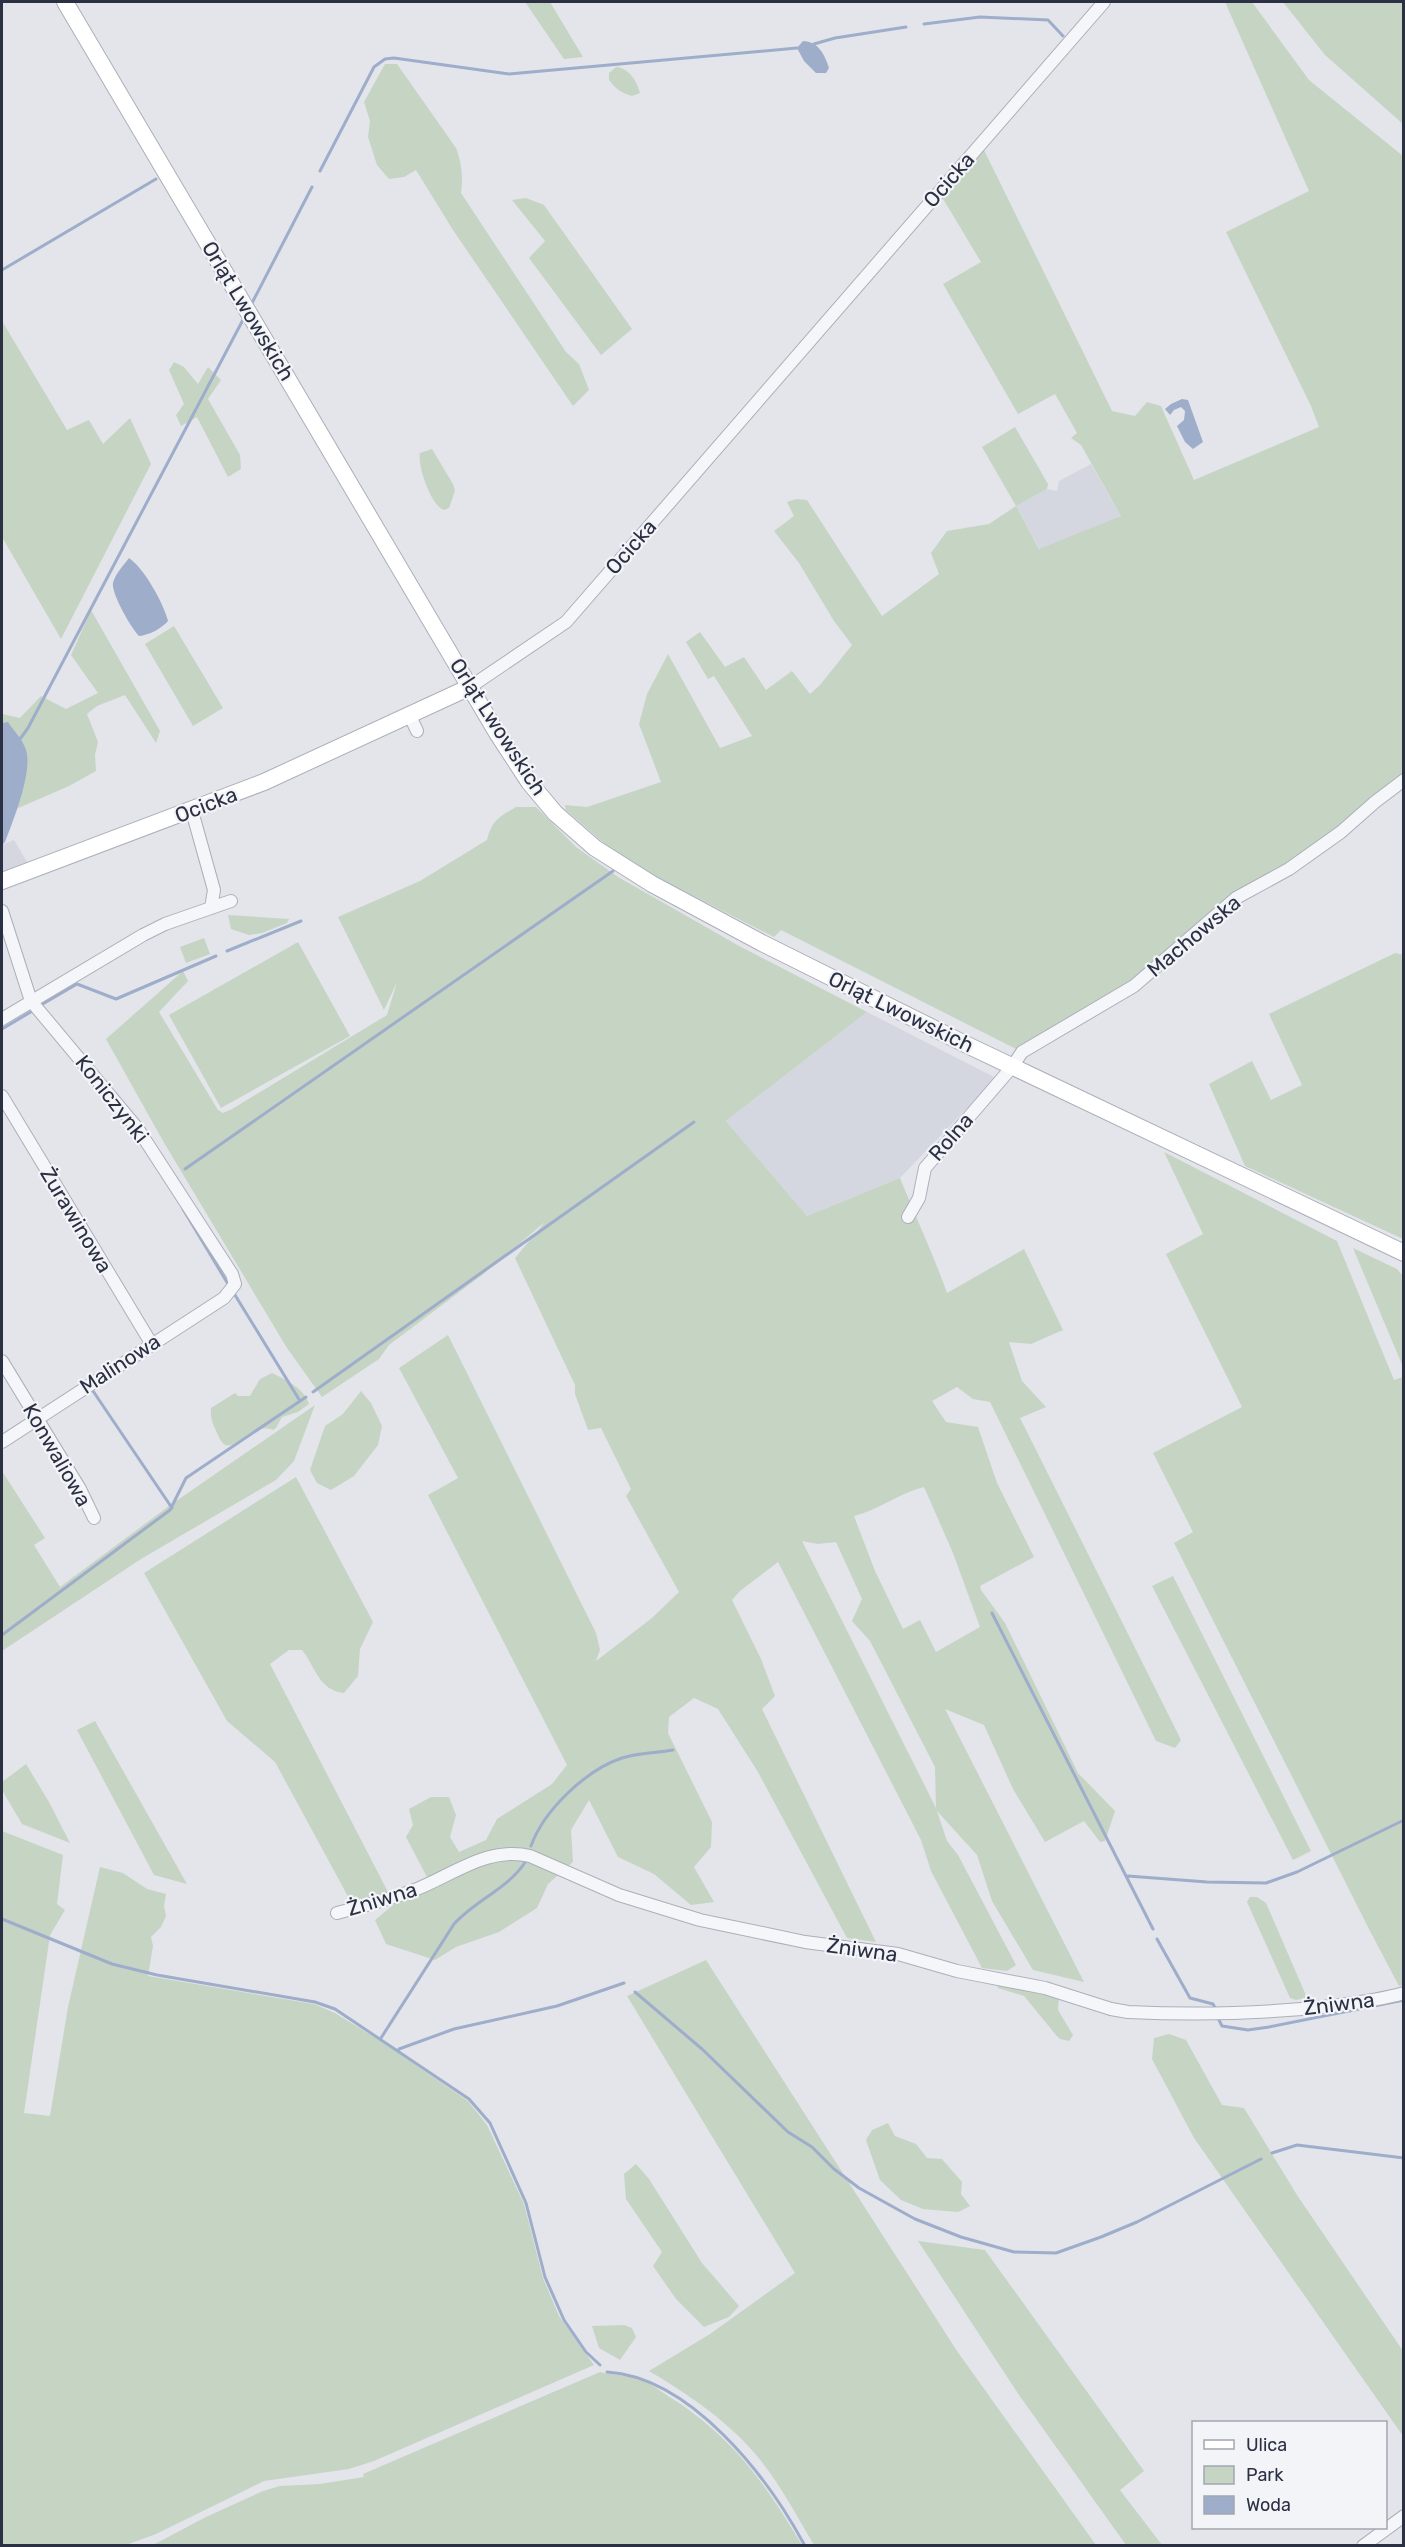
<svg xmlns="http://www.w3.org/2000/svg" width="1405" height="2547" font-family="Rubik,sans-serif">
<rect width="100%" height="100%" fill="#e3e5eb"/>
<path fill="#d5d7e0" d="M1091,464L1121,516L1040,550L1016,506L1047,489L1057,491L1059,481Z
M14,840L29,865L2,874V845Z
M867,1012L996,1078L900,1178L807,1216L726,1121Z"/>
<path fill="#c6d4c4" fill-rule="evenodd" d="M525,2H550L583,57L564,59Z
M1225,2H1252L1309,80L1403,156V780L1341,832L1236,898L1134,986L1022,1052L781,930L774,937L639,868L606,845L566,810L565,805L587,807L661,782L639,724L647,694L668,654L720,748L752,736L714,676L708,679L686,642L700,632L725,667L744,657L766,690L792,671L810,694L820,685L852,645L834,621L799,563L774,531L794,516L787,502L796,499L807,500L882,616L939,574L931,553L947,531L989,524L1016,506L982,447L1015,427L1048,484L1047,489L1016,506L1039,549L1121,516L1081,445L1071,438L1077,433L1055,394L1018,414L943,284L981,262L942,197L984,150L1112,411L1135,416L1147,402L1161,406L1194,480L1319,427L1311,406L1226,232L1309,191Z
M1283,2H1403V124L1325,55Z
M385,64H397L456,148C462,164 463,177 461,193L566,352L579,364L589,390L573,406L453,230L416,170L404,177L389,179L377,165L368,137L370,121L364,102Z
M616,67C629,68 637,81 640,93L632,96C621,93 616,89 609,80V73Z
M526,198L544,205L632,329L601,355L529,258L545,241L512,200Z
M2,321L67,430L89,420L103,444L130,418L151,464L61,639L2,537Z
M174,362L184,367L198,384L208,367L221,380L208,399L240,455L241,469L228,477L197,417L181,426L176,415L184,404L169,370Z
M432,449L453,484L455,491L449,508L444,510C431,506 417,465 420,453Z
M91,610L160,731L156,743L125,695L97,706L87,714L98,742L95,755L96,771L69,786L16,809C24,766 38,763 8,723H2V714L20,718L41,696L66,709L98,693L71,655Z
M174,626L223,708L193,726L145,644Z
M516,807H536L576,847L618,877L741,947L867,1012L726,1121L807,1216L900,1178C915,1216 933,1253 947,1293L1024,1249L1063,1330L1031,1344L1009,1342L1022,1381L1046,1407L1020,1418L1181,1740L1175,1748L1156,1741L990,1402L973,1399L957,1387L932,1401L946,1422L978,1427L997,1483L1034,1557L980,1586L981,1590L1005,1623L1078,1773L1115,1811L1105,1841L1100,1842L1084,1821L1045,1842L1013,1789L984,1725L945,1709L1084,1982L1033,1970L992,1901L977,1855L937,1811L947,1841L958,1855L1016,1965L1007,1971L982,1968L931,1871L921,1840L778,1562L740,1591L732,1600L761,1659L775,1696L762,1709L876,1942L847,1938L758,1772L718,1709L694,1698L669,1717L668,1733L712,1822L711,1847L694,1867L714,1902L691,1905L654,1874L618,1857L589,1800L571,1830L573,1862L548,1884L537,1908L499,1932L456,1947L435,1960L386,1944L375,1920L427,1877L406,1837L413,1825L409,1809L431,1797H449L456,1815L450,1837L459,1852L486,1840L497,1819L552,1784L567,1765L428,1495L458,1478L399,1368L448,1335L596,1633L600,1650L596,1661L652,1618L679,1592L626,1496L631,1489L601,1428L588,1430L575,1394V1385L515,1258L545,1222L482,1275L389,1345L379,1359L322,1397L287,1348L163,1141L106,1039L183,971L188,981L159,1012L218,1110L223,1113L232,1109L387,1015L397,982L384,1010L338,917L420,881L487,840C492,820 499,817 516,807ZM924,1487L953,1553L980,1627L936,1652L920,1620L903,1629L875,1571L854,1516C879,1510 899,1493 924,1487ZM802,1541L818,1544L836,1542L862,1599L852,1621L870,1641L935,1767L936,1808Z
M228,915L289,919L287,923L262,933L249,935L231,929Z
M204,938L210,954L186,963L180,947Z
M298,942L350,1036L221,1108L169,1015Z
M1395,953L1404,955L1403,1239L1245,1166L1209,1084L1252,1061L1271,1100L1302,1085L1269,1014Z
M1164,1152L1337,1241L1394,1380L1403,1377V1985L1399,1986L1370,1931L1174,1543L1193,1532L1153,1453L1242,1407L1166,1254L1203,1234Z
M1353,1248L1397,1269L1403,1276V1367Z
M272,1373C286,1380 304,1388 309,1404L298,1412L282,1417L276,1428L273,1430C246,1420 230,1465 218,1435C213,1424 210,1420 211,1408L235,1393L238,1396H250L260,1379Z
M361,1391L371,1403L382,1426L378,1445L354,1476L331,1490L317,1483L310,1470L325,1426L343,1414Z
M315,1405L294,1461L276,1480L141,1559L2,1651V1471L45,1538L34,1545L60,1587L169,1506Z
M296,1477L373,1622L360,1649L358,1676L344,1693C318,1690 316,1667 302,1650H289L270,1664L388,1892L351,1902L275,1762L227,1721L144,1573Z
M1173,1576L1311,1851L1293,1860L1152,1586Z
M95,1721L187,1884L154,1875L77,1730Z
M26,1764L49,1802L70,1843L22,1824L2,1790V1782Z
M2,1831L63,1855L57,1904L65,1910L50,1935L24,2113L50,2116L68,2007L100,1867L123,1873L147,1889L166,1894L164,1906L166,1916L161,1927L151,1937L153,1946L148,1976L314,2004L335,2013L379,2040L468,2101L487,2125L524,2204L543,2278L559,2316L594,2365L374,2461L349,2469L264,2481L156,2534L126,2545H2Z
M1250,1897H1257L1266,1903L1305,1993V1998L1296,2000L1290,1998L1247,1902Z
M706,1960L957,2351L1096,2545H814C795,2513 777,2478 751,2449C722,2417 686,2393 649,2371L710,2334L795,2273L627,1996Z
M996,1981L1059,1996L1058,2010L1073,2035L1069,2041L1060,2039L1056,2035L1024,1996L998,1988Z
M1169,2034L1186,2040L1222,2105L1244,2108L1297,2195L1403,2351V2436L1194,2138L1152,2059L1154,2038Z
M888,2123L895,2136L916,2144L927,2158L942,2159L962,2182L961,2194L970,2206L958,2212L923,2209L901,2200L880,2180L866,2140L872,2130Z
M636,2164L649,2179L702,2263L739,2306L729,2317L704,2327L676,2299L653,2266L662,2252L626,2199L624,2174Z
M918,2241L985,2250L1144,2471L1120,2490L1162,2545H1126L1019,2395Z
M624,2325L632,2328L636,2337L620,2360L599,2348L592,2326Z
M600,2372C615,2376 630,2374 645,2381C655,2386 665,2395 676,2401C736,2441 766,2485 802,2545H153L206,2517L263,2491L280,2486L320,2484L364,2477L363,2474Z"/>
<path fill="#9eadca" d="M803,41C818,41 825,55 829,68L826,73H816L804,61L797,48Z
M1182,399L1188,400L1203,442L1193,449L1185,442L1177,426L1184,420L1185,411L1181,407L1174,410L1170,415L1165,409L1171,404Z
M129,558C144,568 164,604 168,621C161,629 149,635 139,636C131,628 111,593 113,583C115,574 124,565 129,558Z
M8,722C14,731 23,740 26,750C33,772 13,821 5,842L2,845V723Z"/>
<g fill="none" stroke-linecap="round" stroke-linejoin="round">
<path stroke="#9eadca" stroke-width="3" d="M924,24L980,17L1048,20L1063,36
M814,44L835,38L906,27
M320,171L374,67L385,59L394,58L509,74L797,48
M2,270L156,179
M251,305L312,187
M20,739L28,728L245,316
M227,951L301,921
M41,1005L77,984L116,999L216,956
M2,1029L34,1010
M185,1169L613,871
M183,1209L228,1284
M235,1295L300,1401
M93,1391L172,1508
M313,1392L694,1122
M992,1613L1153,1929
M2,1635L170,1510L186,1478L306,1397
M531,1846C544,1810 586,1770 622,1758C637,1753 657,1753 673,1750
M1128,1876L1207,1882L1266,1883L1297,1872L1404,1820
M2,1919L112,1964L157,1975L315,2002L335,2009L469,2099L490,2123L526,2203L545,2277L564,2320L586,2352L600,2365
M1157,1939L1190,1998L1213,2004L1215,2008
M635,1992L702,2049L788,2132L812,2147L834,2169L859,2188L915,2219L961,2237L1014,2252L1056,2253L1101,2237L1137,2222L1261,2159
M1219,2020L1222,2026L1248,2030L1269,2027L1404,2000
M381,2038L454,1924C476,1900 509,1888 526,1861
M399,2049L454,2029L557,2006L624,1983
M1272,2153L1297,2145L1404,2158
M607,2372C691,2377 768,2477 805,2546"/>
<g stroke="#acafb9" stroke-width="14">
<path id="street" d="M470,687L566,622L1104,2
M410,716L417,731
M192,811L214,890L211,908
M2,911L31,1001L138,1129L232,1274L235,1284L224,1298L2,1442
M2,1019L143,935L165,924L231,901
M2,1096L151,1343
M908,1217L919,1198L925,1168L1012,1067L1022,1052L1134,986L1236,898L1289,869L1341,832L1375,802L1404,780
M2,1361L80,1489L94,1518
M337,1913C364,1906 391,1899 417,1889C454,1874 489,1846 530,1856L619,1895L700,1920L805,1942L898,1954L957,1971L1045,1988L1111,2009L1128,2012C1196,2015 1263,2014 1331,2006C1355,2003 1380,2000 1404,1993
M1363,2546L1404,2516"/>
</g>
<g stroke="#acafb9" stroke-width="18">
<path id="secondary" d="M65,2L497,733L529,782L555,813L595,848L652,884L762,943L963,1043L1404,1253
M2,881L264,782L470,687"/>
</g>
<use href="#street" stroke="#f5f6f9" stroke-width="12"/>
<use href="#secondary" stroke="#fff" stroke-width="16"/>
</g>
<g text-anchor="middle" stroke-width="4.5" stroke-linejoin="round" paint-order="stroke">
<g font-size="21" fill="#2b3043" stroke="#f2f4f8">
<text transform="translate(949 180) rotate(-49)" y="7">Ocicka</text>
<text transform="translate(248 311) rotate(59)" y="7">Orląt Lwowskich</text>
<text transform="translate(631 547) rotate(-49)" y="7">Ocicka</text>
<text transform="translate(498 727) rotate(57)" y="7">Orląt Lwowskich</text>
<text transform="translate(206 805) rotate(-21)" y="7">Ocicka</text>
<text transform="translate(1194 936) rotate(-40)" y="7">Machowska</text>
<text transform="translate(901 1012) rotate(26)" y="7">Orląt Lwowskich</text>
<text transform="translate(112 1099) rotate(52)" y="7">Koniczynki</text>
<text transform="translate(951 1137) rotate(-49)" y="7">Rolna</text>
<text transform="translate(76 1220) rotate(59)" y="7">Żurawinowa</text>
<text transform="translate(120 1364) rotate(-33)" y="7">Malinowa</text>
<text transform="translate(57 1455) rotate(60)" y="7">Konwaliowa</text>
<text transform="translate(382 1899) rotate(-17)" y="7">Żniwna</text>
<text transform="translate(862 1950) rotate(8)" y="7">Żniwna</text>
<text transform="translate(1339 2004) rotate(-7)" y="7">Żniwna</text>
</g>
</g>
<rect width="1405" height="2547" fill="none" stroke="#2b3043" stroke-width="6"/>
<rect x="1192" y="2421" width="195" height="108" fill="#f2f4f8" stroke="#a2a6b0" stroke-width="1.5"/>
<rect x="1204" y="2440" width="30" height="9" fill="#ffffff" stroke="#a2a6b0" stroke-width="1.5"/>
<text x="1246" y="2451" font-size="18" fill="#2b3043">Ulica</text>
<rect x="1204" y="2466" width="30" height="18" fill="#c6d4c4" stroke="#a2a6b0" stroke-width="1.5"/>
<text x="1246" y="2481" font-size="18" fill="#2b3043">Park</text>
<rect x="1204" y="2496" width="30" height="18" fill="#9eadca" stroke="#a2a6b0" stroke-width="1.5"/>
<text x="1246" y="2511" font-size="18" fill="#2b3043">Woda</text>
</svg>
